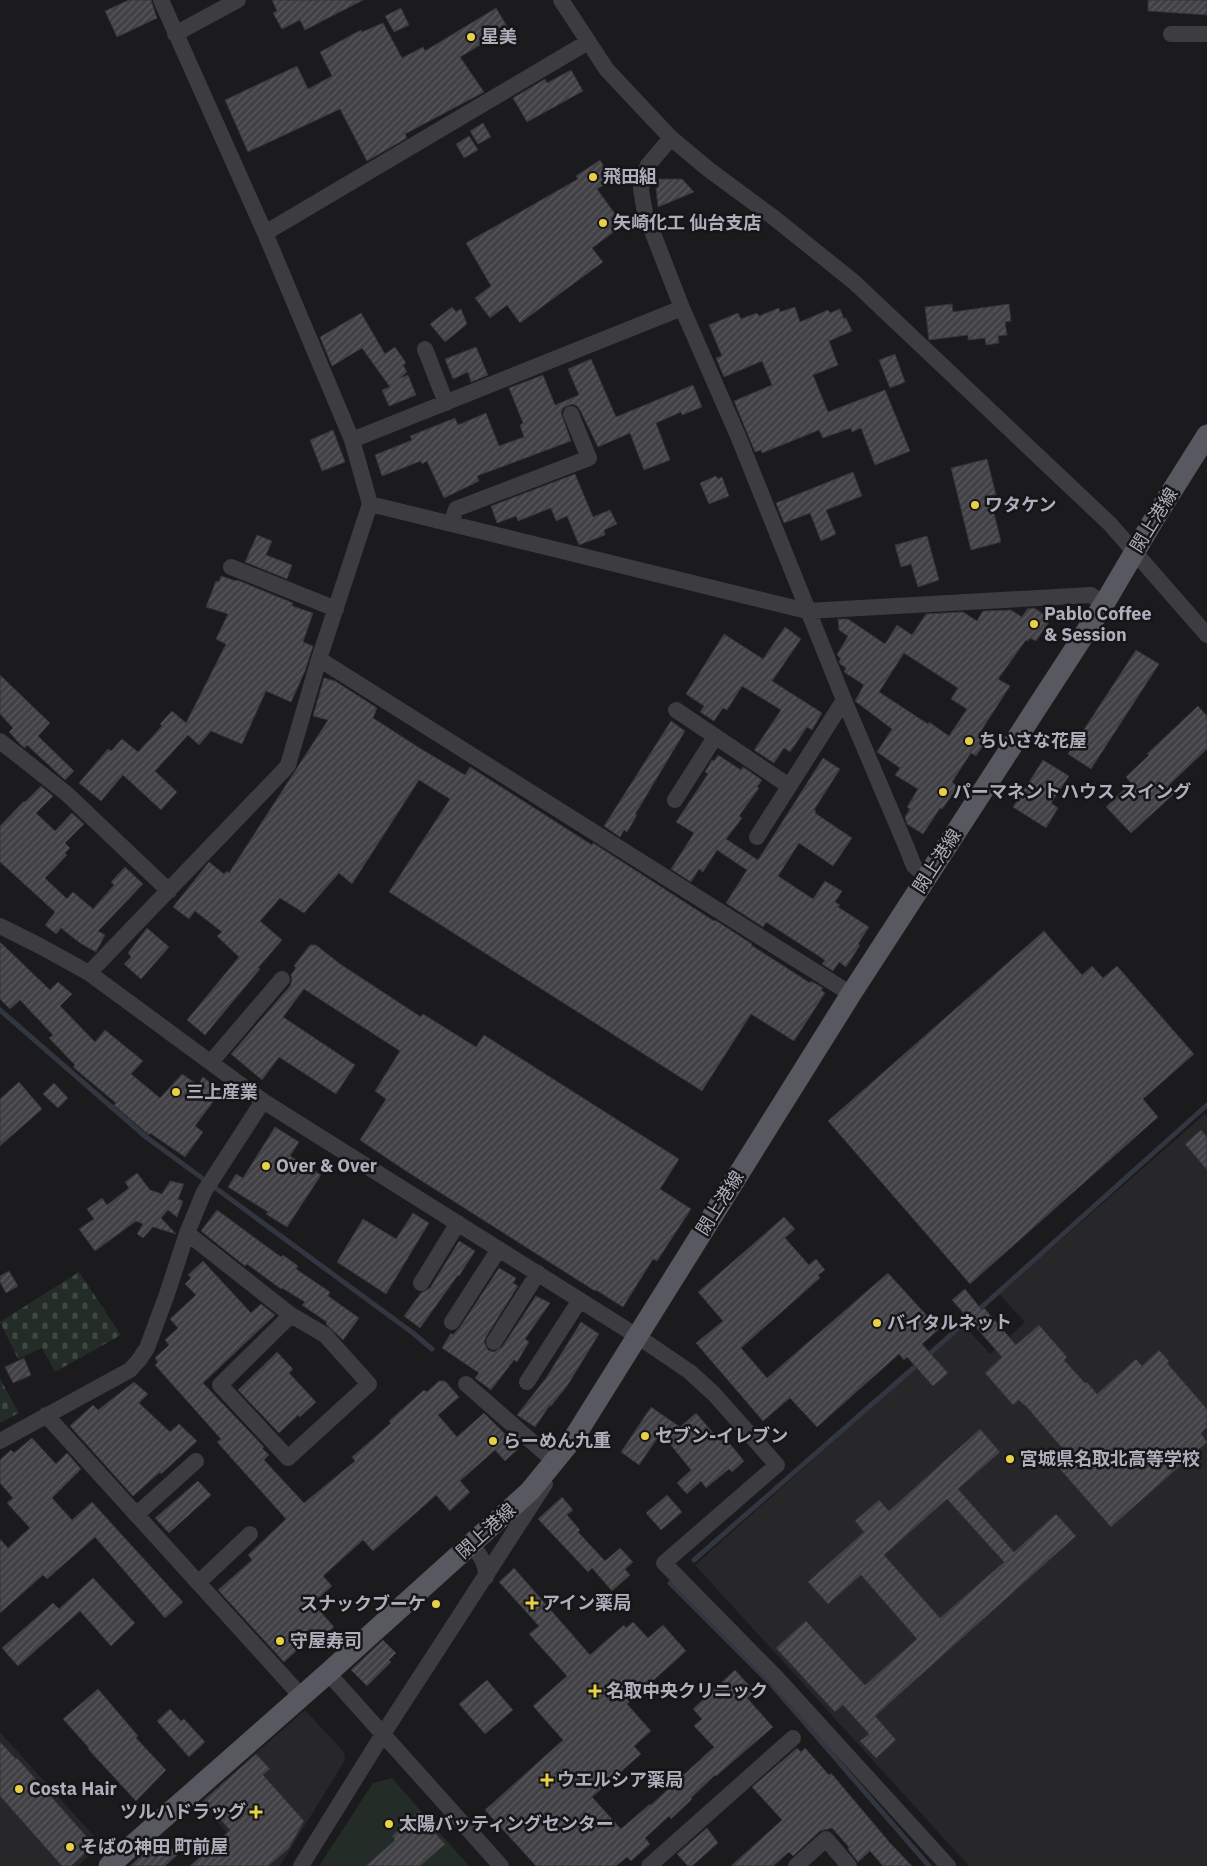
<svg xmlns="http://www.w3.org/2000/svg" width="1207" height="1866" font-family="'IBM Plex Sans','Noto Sans JP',sans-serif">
<defs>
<pattern id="cemetery-stones" width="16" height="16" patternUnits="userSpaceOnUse" patternTransform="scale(1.25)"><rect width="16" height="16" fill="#242c27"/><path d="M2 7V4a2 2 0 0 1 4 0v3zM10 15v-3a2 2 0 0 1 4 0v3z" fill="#414844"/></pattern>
<pattern id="building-hatch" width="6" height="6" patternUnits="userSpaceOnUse" patternTransform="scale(1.25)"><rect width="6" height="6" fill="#424246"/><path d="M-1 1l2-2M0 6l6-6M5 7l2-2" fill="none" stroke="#5b5b5f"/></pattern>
</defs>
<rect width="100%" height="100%" fill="#1b1a1c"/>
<path fill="#272629" d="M1205,1114L1207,1117V1866H969L695,1565L964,1325L990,1354L1025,1322L999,1294Z
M305,1710L344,1752L345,1760L280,1866H256L200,1802Z
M0,1732L102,1845L78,1866H0Z"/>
<path fill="#242c27" d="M392,1778L469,1866H319L373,1783Z"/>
<path fill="url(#cemetery-stones)" d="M79,1272L121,1335L55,1372L42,1348L18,1359L0,1322Z
M0,1379L19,1413L0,1423Z"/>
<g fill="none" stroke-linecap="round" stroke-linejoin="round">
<path stroke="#313640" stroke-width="5" d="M0,1010L146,1137L413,1333L432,1349
M926,1357L1207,1105
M694,1560L919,1363
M670,1583L772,1685L929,1866"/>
</g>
<path fill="url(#building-hatch)" stroke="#353438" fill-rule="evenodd" d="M129,0H151L157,18L117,37L105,11Z
M272,0H363L305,30L300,20L282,29L273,13L277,11Z
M1148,0H1207V15L1148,11Z
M401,8L409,25L394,32L385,16Z
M496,8L508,28L460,57L484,92L405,134L407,138L367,161L340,109L248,152L225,100L297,66L308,89L332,76L320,52L361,30L362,32L383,23L402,58L423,47L425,51Z
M571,70L583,91L527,122L513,98L545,79L547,83Z
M483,123L491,137L478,144L470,131Z
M469,136L478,150L464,158L456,144Z
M600,160L612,180L597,189L623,225L592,248L603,262L520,323L507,305L490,318L475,298L491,286L466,243L578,179L576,176Z
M659,179H682L694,192L658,207L656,188H658Z
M952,304L953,312L1009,304L1011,321L1005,322L1007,335L998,336L999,343L986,345L985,338L968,340V335L929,340L925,307Z
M452,307L456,312L461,309L467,324L445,342L430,324Z
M795,307L800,322L828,310L830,313L840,309L844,319L846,318L852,331L829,341L838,365L813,375L828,412L885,390L910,451L875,465L861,428L852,432L851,428L823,438L819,430L762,453L761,450L755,452L734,401L772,385L762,361L724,377L716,358L722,356L709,325L738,313L741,319L757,313L759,316L779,308L780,312Z
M361,313L385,354L395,347L406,363L403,365L407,372L400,378L408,375L416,395L389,406L382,390L390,387L362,348L332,366L320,337Z
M476,347L488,375L471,382L468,372L453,379L445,359Z
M895,354L905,382L890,388L879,360Z
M591,359L616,417L693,385L702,407L682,415L681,412L656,423L670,460L644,470L630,433L598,447L580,410L577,406L572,404L563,408L561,413L571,441L477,476L479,481L444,498L427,461L422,464L421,461L382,476L375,455L412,440L410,436L455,418L458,425L486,413L499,446L524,437L520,425L523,423L509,388L543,375L555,405L579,395L568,369Z
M333,430L345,462L322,471L310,440Z
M987,459L996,495L990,496L1001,542L971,550L951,468Z
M853,472L862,496L826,510L836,534L821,541L810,513L784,523L776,503Z
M575,474L593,517L610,510L617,524L604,530L605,535L579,545L567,516L556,521L551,508L518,521L516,516L497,523L491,506Z
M716,476L718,479L722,477L729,496L709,504L700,483Z
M257,535L272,541L266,555L292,565L287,579L245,562Z
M927,536L939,580L918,587L911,564L901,567L895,545Z
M221,576L236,581L237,580L293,603L292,606L313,613L303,642L313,646L305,671L291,702L266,691L242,744L211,731L199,745L188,735L155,771L177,792L161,810L123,775L101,801L79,783L108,749L111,751L122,739L138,752L162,726L160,724L172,711L186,723L226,644L216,639L228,614L206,607L216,581L219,582Z
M1034,608L1051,619L1036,641L1030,638L1028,641L1026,640L998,679L1010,686L979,734L987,740L976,756L971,753L952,782L958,787L942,809L940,808L923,834L907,824L905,817L910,809L907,807L918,789L895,775L900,768L877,752L892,729L855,701L864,685L844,672L846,668L840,664L839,661L841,659L837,655L848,636L839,630L838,619H848L885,644L897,625L912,635L926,614L963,612L977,621L983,611L1011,610L1022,617L1027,609ZM904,653L958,688L951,699L967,709L949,736L929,722L928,724L879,692Z
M785,627L801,639L772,681L822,713L812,730L807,727L790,752L784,748L774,763L754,750L781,710L742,686L727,710L723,708L714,721L700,712L704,706L686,694L724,634L763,659Z
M1136,650L1159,664L1091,769L1068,754Z
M0,675L50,723L38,736L74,771L65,780L27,745L25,748L22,746L9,732L13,728L0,714Z
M324,678L335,681L377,708L373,718L421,749L465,775L470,767L592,845L593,843L714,921L715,920L752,944L751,945L810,983L811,981L823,988L821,990L825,993L794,1041L751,1014L702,1091L389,892L450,799L419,780L352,884L339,873L304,913L280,898L260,921L282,940L258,968L260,969L205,1035L187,1020L239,957L217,936L222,932L195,911L189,919L173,907L209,862L224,874L227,871L229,873L328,720L313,716Z
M1198,706L1207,716V749L1170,784L1177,791L1131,833L1106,807L1131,783L1126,777L1149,755L1147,754Z
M671,721L685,731L639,808L635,814L637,815L627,832L624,830L620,837L604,826Z
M718,755L741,770L743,767L762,780L757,787L759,788L739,816L742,818L726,839L758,860L823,758L840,769L814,810L816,811L815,813L852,838L833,866L799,843L778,876L813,899L825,881L842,891L835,902L840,905L838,907L869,927L858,944L860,945L846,967L839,962L833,971L822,964L825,960L766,922L763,927L726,903L747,870L717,850L703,872L699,869L691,882L671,869L694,833L676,822L708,774L705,772L712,760L714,761Z
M1043,760L1069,776L1051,803L1058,808L1046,828L1013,807Z
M41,786L53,796L36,813L55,831L72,813L84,824L65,843L70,848L65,853L67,855L45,878L67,899L73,892L93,909L114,885L111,882L125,867L143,884L98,931L105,935L96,952L80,943L61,928L56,934L45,925L55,912L0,862V826L24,801L25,802Z
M147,928L169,947L141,979L124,964L131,957L128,953Z
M1044,931L1082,975L1092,966L1103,978L1117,966L1194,1054L1143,1099L1158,1117L970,1284L828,1121Z
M0,942L50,990L58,982L72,994L60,1006L95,1042L105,1030L143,1061L131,1074L160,1098L182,1074L198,1085L203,1077L221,1091L195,1126L203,1132L185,1157L150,1133L149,1135L114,1105L116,1103L73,1067L75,1065L49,1038L53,1035L20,1000L10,1009L0,999Z
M310,945H316L340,964L421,1017L423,1014L476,1047L484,1035L679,1159L660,1189L691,1209L657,1261L653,1259L623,1307L596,1290L595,1291L403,1169L360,1140L386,1099L375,1091L400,1051L304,989L283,1017L355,1065L336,1094L279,1057L262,1080L231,1054L290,986L292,980L291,975L296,968L294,966Z
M19,1082L42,1109L0,1146V1099Z
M54,1083L68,1098L58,1108L43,1094Z
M275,1127L299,1142L290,1156L321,1175L287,1227L266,1214L268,1212L228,1187L236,1174L243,1178Z
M1201,1130L1207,1137V1170L1185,1144Z
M137,1173L150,1190L162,1194L170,1181L184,1184L178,1199L183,1201L177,1217L168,1210L161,1218L176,1234L153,1227L143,1238L137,1234L143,1224L136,1221L95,1251L79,1229L94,1219L87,1209L102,1198L107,1205L129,1188L125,1182Z
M217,1210L281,1257L283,1255L298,1266L296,1269L330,1292L328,1296L359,1318L343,1340L326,1324L327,1322L302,1305L305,1302L282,1288L281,1289L247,1264L245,1266L201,1231Z
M413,1213L429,1223L386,1294L337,1262L363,1219L396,1239Z
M784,1217L795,1229L785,1238L809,1265L816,1259L825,1270L818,1275L820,1278L741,1348L767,1378L888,1273L939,1329L922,1344L948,1373L933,1386L907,1357L904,1360L899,1354L817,1427L790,1398L763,1421L696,1343L723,1321L698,1292Z
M459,1241L475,1251L459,1276L458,1275L420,1328L404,1316L421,1293L430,1288Z
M203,1261L251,1313L261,1304L275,1315L203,1383L264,1447L262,1448L269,1455L264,1460L304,1503L355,1461L352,1457L391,1423L389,1421L424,1390L427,1392L439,1381H445L459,1397L438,1415L457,1437L484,1413L519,1448L505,1461L495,1450L460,1481L470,1492L450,1511L436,1495L373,1551L363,1540L323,1576L332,1586L313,1603L334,1627L322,1638L317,1632L284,1662L218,1590L252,1560L248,1555L286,1519L217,1442L221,1439L155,1365L158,1362L155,1358L169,1345L165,1340L178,1328L170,1319L196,1295L185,1284L191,1278L188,1275Z
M499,1268L516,1278L513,1283L518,1286L486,1337L484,1342L488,1350L494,1352L502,1347L536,1296L550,1303L525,1339L529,1342L517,1362L514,1360L491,1390L475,1378L479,1373L442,1348L451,1333L453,1335L460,1327Z
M9,1271L18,1286L6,1293L0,1282V1276Z
M965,1289L982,1310L984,1308L1016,1345L1039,1325L1067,1357L1064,1360L1085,1383L1087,1382L1097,1394L1136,1359L1142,1366L1159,1350L1169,1361L1167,1363L1207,1409V1427L1201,1433L1207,1442L1111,1527L1051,1459L1063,1449L1025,1405H1024L1019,1400L1013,1405L985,1373L1002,1357L952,1300Z
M581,1322L599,1334L567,1386L551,1406L550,1405L535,1427L517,1415L546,1378Z
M277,1352L293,1369L289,1373L316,1402L300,1417L298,1415L279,1433L238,1390Z
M24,1358L31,1375L13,1383L5,1367Z
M134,1382L148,1394L139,1403L170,1432L179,1424L197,1441L161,1474L160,1472L133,1496L70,1426L93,1405L98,1410Z
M651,1407L680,1427L696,1413L720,1441L725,1438L744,1461L732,1472L729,1469L706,1488L701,1481L687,1494L677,1483L691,1470L661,1433L639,1465L621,1452Z
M980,1429L1000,1452L958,1489L1014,1552L1056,1514L1076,1536L875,1716L896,1740L876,1758L860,1741L869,1734L843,1705L835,1712L776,1648L806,1621L865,1685L917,1639L861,1575L828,1604L808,1582L864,1532L855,1521L879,1500L889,1511ZM947,1499L1004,1562L940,1618L884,1555Z
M32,1438L56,1464L67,1453L81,1469L52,1498L72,1520L92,1502L183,1602L165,1618L95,1537L47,1579L43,1575L0,1613V1539L8,1548L30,1528L7,1503L13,1498L0,1483V1460L11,1450L14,1453Z
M198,1481L211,1495L169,1533L155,1518Z
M667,1495L682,1512L661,1530L646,1513Z
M562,1497L573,1510L567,1515L580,1530L578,1532L605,1561L620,1548L633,1562L625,1569L630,1575L612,1591L592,1568L588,1572L538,1519Z
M514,1568L590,1655L624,1625L626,1628L633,1622L648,1638L663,1625L686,1651L627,1704L651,1731L634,1746L641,1754L592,1797L621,1829L650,1804L651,1805L714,1747L694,1726L702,1719L693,1709L735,1670L755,1692L747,1698L773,1727L716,1776L715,1775L691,1798L692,1799L671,1819L669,1816L645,1838L650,1844L631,1861L627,1857L616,1866H536L485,1810L563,1740L533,1706L567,1676L529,1634L539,1626L499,1582Z
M93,1578L135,1623L111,1646L80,1611L18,1666L2,1648L53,1603L59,1609Z
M383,1640L396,1653L389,1660L391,1662L367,1686L351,1670Z
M487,1680L513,1710L485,1734L459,1704Z
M98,1689L138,1736L136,1738L166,1770L136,1801L88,1749L89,1748L63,1719Z
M170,1709L181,1721L184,1719L205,1742L189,1757L157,1721Z
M0,1742L16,1759L17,1758L94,1845L71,1866H62L0,1796Z
M797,1748L801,1752L805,1748L829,1775L831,1773L890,1843L912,1866H883L870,1851L858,1862L848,1849L849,1847L832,1828L820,1831L793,1856L789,1852L773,1866H731L782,1820L752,1787Z
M256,1754L270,1769L263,1775L304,1821L289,1848L268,1866H190L230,1830L203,1801Z
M419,1811L437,1831L435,1833L445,1844L420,1866H366L395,1840L392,1836Z
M707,1828L718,1843L692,1866H688L677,1854Z
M157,1841L164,1848L168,1844L177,1855L165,1866H130Z"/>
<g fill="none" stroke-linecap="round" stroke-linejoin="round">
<path stroke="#3c3c41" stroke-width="16" d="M161,0L265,233L352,440L370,504
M561,0L607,70L671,138L708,169L773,217L854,282L1110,524L1207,635
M175,34L238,0
M1171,34H1207
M671,138L648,165L643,177L641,189L645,213L682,308L738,436L844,700L906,846L914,866L927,877
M265,233L588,42
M425,349L446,403
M352,440L682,308
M451,524L456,509L589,458L571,414
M231,567L336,609
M676,710L789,786
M0,741L67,794L169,891
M675,800L715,737
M757,837L844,700
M0,926L40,946L89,973L263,1101L637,1336L690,1372L714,1394L777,1465L664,1563L775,1676L948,1866
M89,973L284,770L288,765L319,659
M851,994L319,659L370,504L807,611L1091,595L1104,604
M211,1062L282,979
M187,1233L291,1315L325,1335L369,1384L288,1458L220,1385L291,1315
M421,1283L458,1223
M452,1322L499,1249
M494,1342L538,1273
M527,1382L580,1300
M466,1384L554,1461
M46,1415L301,1696
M0,1441L130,1370L139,1360L147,1348L167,1294L187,1233L204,1192L263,1101
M136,1515L196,1461
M471,1544C480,1555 486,1562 486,1577
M198,1583L250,1534
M328,1673L501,1866
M301,1866L383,1734L545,1484
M649,1866L793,1738
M796,1866L826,1839L849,1866"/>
<path stroke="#585860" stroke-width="21" d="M109,1866L328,1673L530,1491L575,1436L851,994L1104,604L1153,521L1207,435"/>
</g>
<g fill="#e9d146" stroke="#161518" stroke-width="2">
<circle cx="471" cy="37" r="5"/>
<circle cx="593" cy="177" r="5"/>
<circle cx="603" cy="223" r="5"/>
<circle cx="975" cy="505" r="5"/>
<circle cx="1034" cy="624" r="5"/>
<circle cx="969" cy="741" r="5"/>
<circle cx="943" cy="792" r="5"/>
<circle cx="176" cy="1092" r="5"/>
<circle cx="266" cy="1166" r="5"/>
<circle cx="877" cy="1323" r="5"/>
<circle cx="645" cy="1436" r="5"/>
<circle cx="493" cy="1441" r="5"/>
<circle cx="1010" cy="1459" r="5"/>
<path d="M529.5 1595.5h5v5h5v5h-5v5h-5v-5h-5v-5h5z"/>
<circle cx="436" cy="1604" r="5"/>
<circle cx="280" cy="1641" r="5"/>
<path d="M592.5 1683.5h5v5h5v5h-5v5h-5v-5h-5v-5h5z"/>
<path d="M544.5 1772.5h5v5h5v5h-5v5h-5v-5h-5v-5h5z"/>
<circle cx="19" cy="1789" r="5"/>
<path d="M253.5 1804.5h5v5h5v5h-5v5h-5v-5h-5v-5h5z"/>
<circle cx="389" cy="1824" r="5"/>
<circle cx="70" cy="1847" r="5"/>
</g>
<g text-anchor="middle" stroke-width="5" stroke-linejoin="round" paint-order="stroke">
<g font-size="18" font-weight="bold" fill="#aeafbb" stroke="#161518" text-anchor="start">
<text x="481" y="43">星美</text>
<text x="603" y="183">飛田組</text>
<text x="613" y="229">矢崎化工 仙台支店</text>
<text x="985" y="511">ワタケン</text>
<text x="1044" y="620">Pablo Coffee<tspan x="1044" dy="21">&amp; Session</tspan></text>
<text x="979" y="747">ちいさな花屋</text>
<text x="953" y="798">パーマネントハウス スイング</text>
<text x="186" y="1098">三上産業</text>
<text x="276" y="1172">Over &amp; Over</text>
<text x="887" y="1329">バイタルネット</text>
<text x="655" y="1442">セブン-イレブン</text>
<text x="503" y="1447">らーめん九重</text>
<text x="1020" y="1465">宮城県名取北高等学校</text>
<text x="542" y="1609">アイン薬局</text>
<text x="426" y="1610" text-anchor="end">スナックブーケ</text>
<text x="290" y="1647">守屋寿司</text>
<text x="606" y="1697">名取中央クリニック</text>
<text x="557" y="1786">ウエルシア薬局</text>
<text x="29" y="1795">Costa Hair</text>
<text x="246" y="1818" text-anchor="end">ツルハドラッグ</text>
<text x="399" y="1830">太陽バッティングセンター</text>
<text x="80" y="1853">そばの神田 町前屋</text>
</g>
<g font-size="18" fill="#aeafbb" stroke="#161518">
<text transform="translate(1154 520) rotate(-58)" y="6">閖上港線</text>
<text transform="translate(937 861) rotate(-57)" y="6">閖上港線</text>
<text transform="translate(720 1203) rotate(-58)" y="6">閖上港線</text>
<text transform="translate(486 1531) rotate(-42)" y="6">閖上港線</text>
</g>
</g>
</svg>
